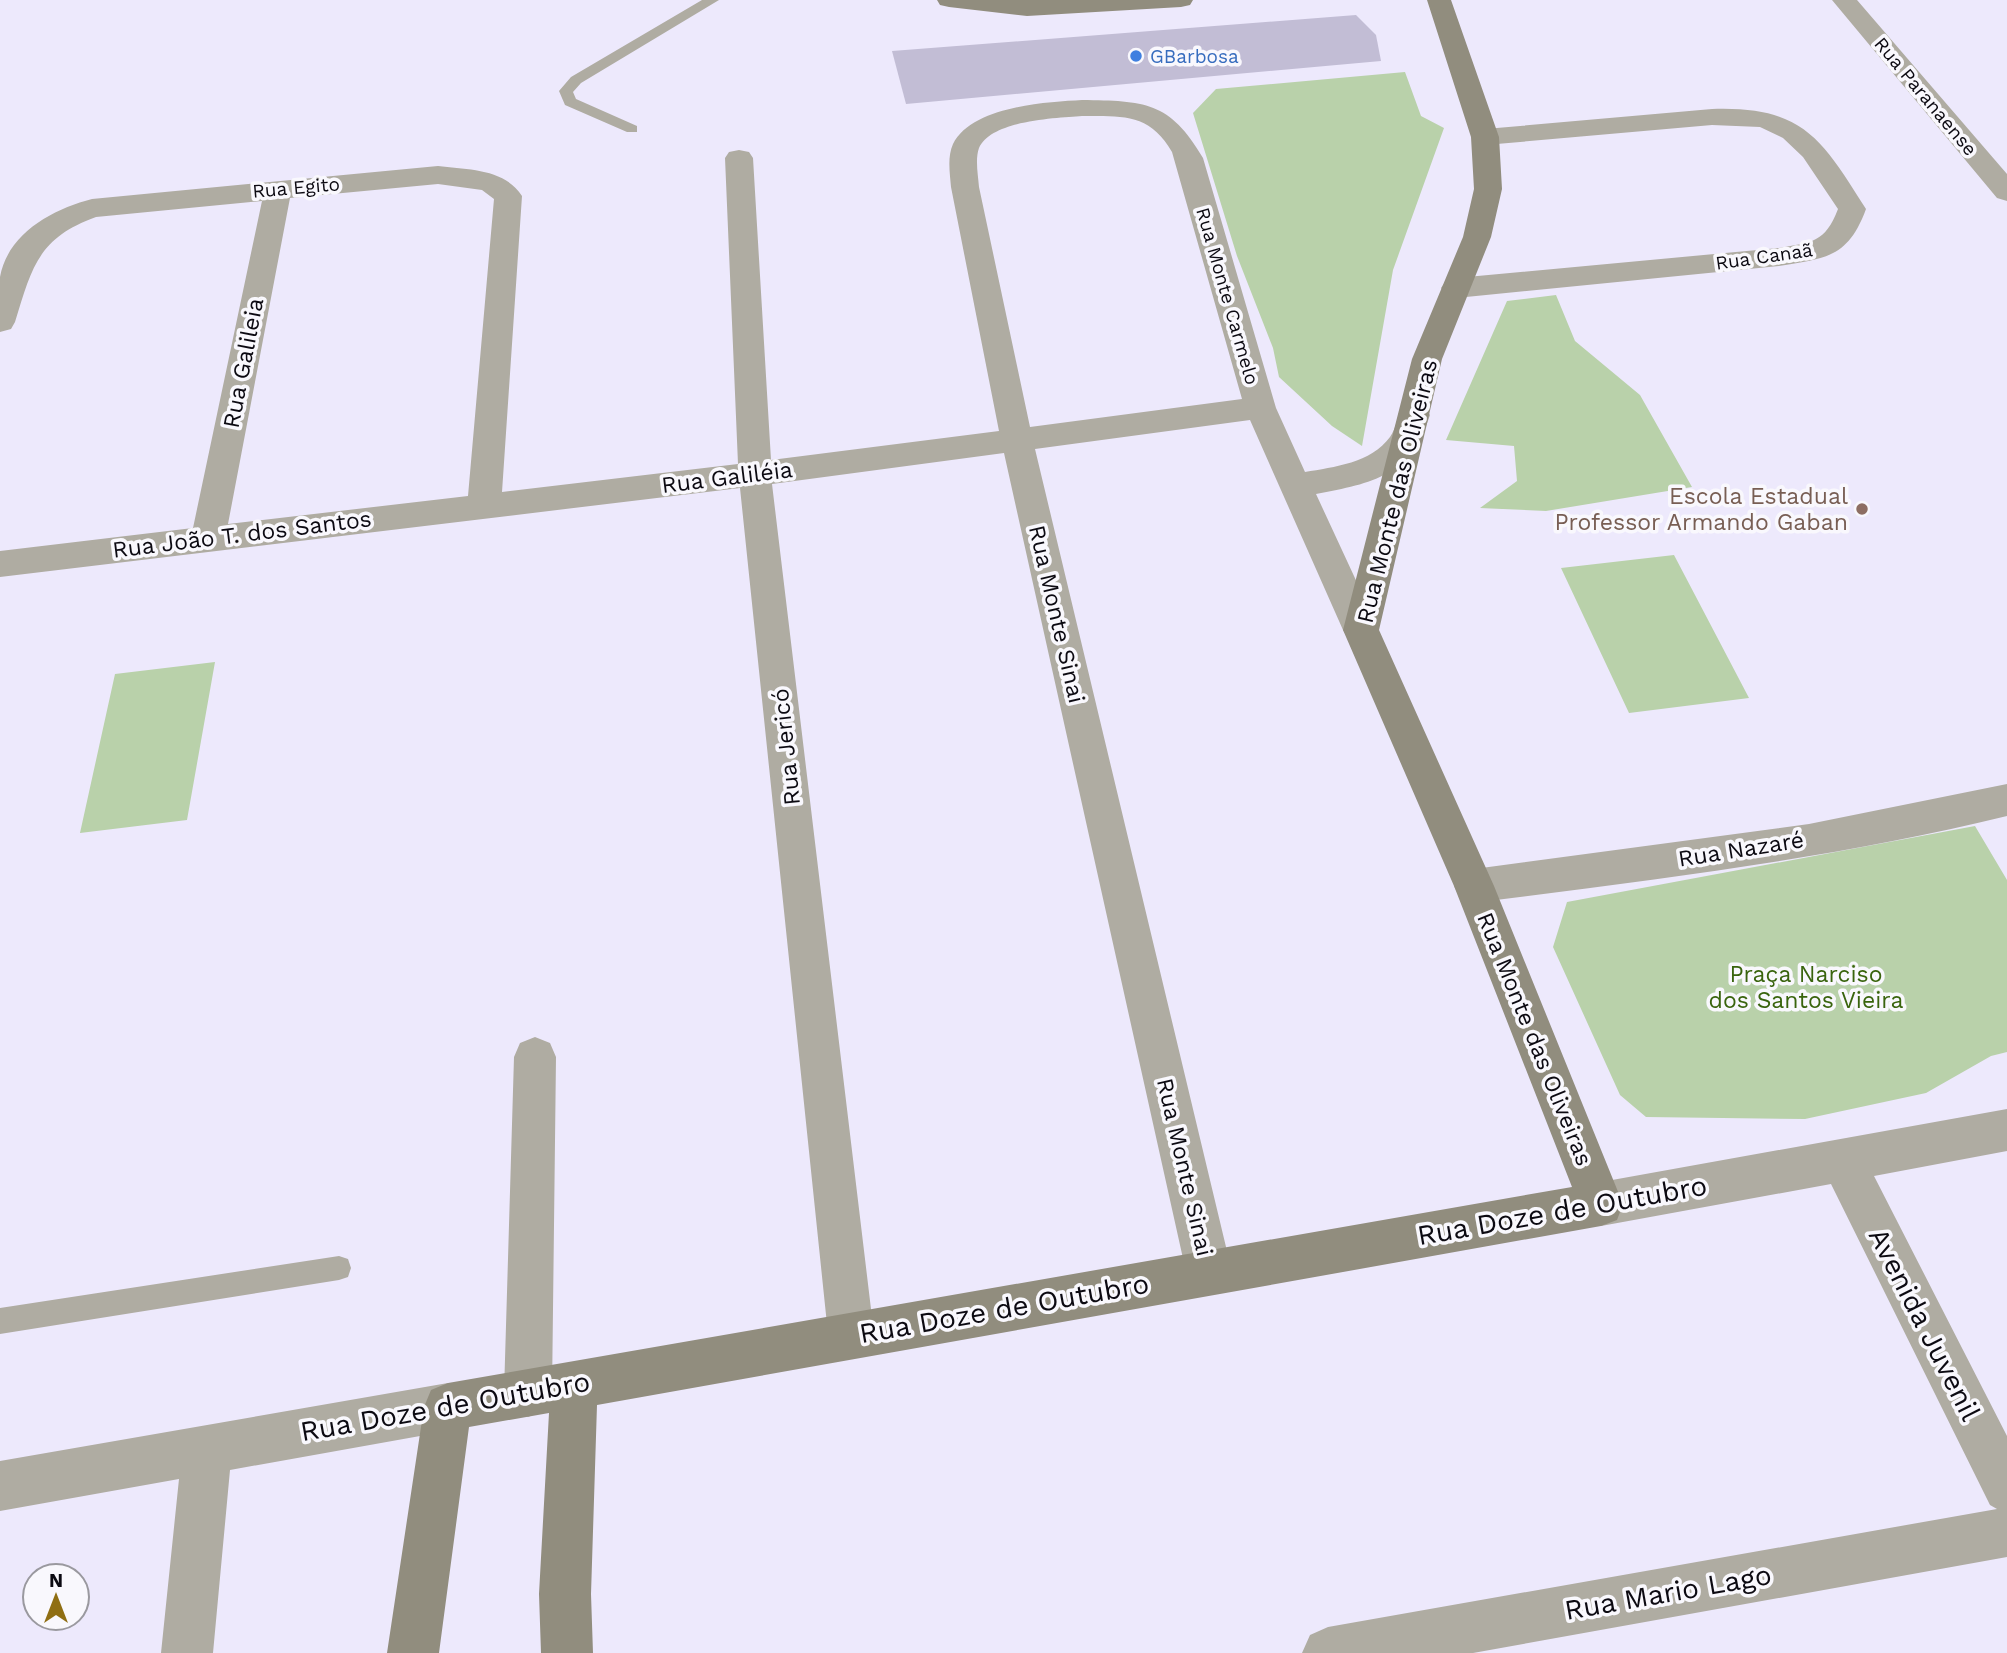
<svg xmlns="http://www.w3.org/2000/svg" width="2007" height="1653" font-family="'Work Sans',sans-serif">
<rect width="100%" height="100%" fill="#ede9fc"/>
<path fill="#b9d1aa" d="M1405,72L1421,116L1444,128L1393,270L1362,446L1332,426L1279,377L1273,348L1237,256L1193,113L1216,89Z
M1556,295L1575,341L1640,395L1692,487L1546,511L1480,508L1517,481L1514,446L1446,440L1507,301Z
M1674,555L1749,698L1629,713L1561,568Z
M215,662L187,820L80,833L115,674Z
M1975,826L2007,880V1052L1991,1056L1926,1093L1805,1119L1646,1117L1620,1095L1553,947L1567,902Z"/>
<path fill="#c2bdd5" d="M1356,15L1376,35L1381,61L906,104L892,51Z"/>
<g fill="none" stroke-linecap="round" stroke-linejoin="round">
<path fill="#afaca2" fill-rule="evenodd" d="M702,0H719L581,83L573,92L576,99L637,126V132H627L565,105L559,91L571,77Z
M339,1256L348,1259L351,1268L348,1277L339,1280L0,1334V1308Z"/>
<path fill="#afaca2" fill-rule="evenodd" d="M1832,0H1857L2007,174V201L1997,198Z
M1082,100C1144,101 1170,101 1203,158L1276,408L1305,472C1334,467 1371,463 1390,437C1396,429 1397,417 1403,407L1414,404L1425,407L1430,415C1410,476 1374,483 1316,494L1379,630L1373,640L1361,644L1349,640L1343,630L1250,420L1035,449L1232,1272L1225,1288L1209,1295L1193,1288L1186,1272L1004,453L772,484L874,1334L868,1351L851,1357L834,1351L828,1334L740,488L0,577V551L193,528L262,201L96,217C38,238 32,267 15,322L11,329L0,332C0,315 0,294 0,277C8,233 53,209 92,199L438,166C468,170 504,168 522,196L502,492L738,464L725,158L729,152L739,150L749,152L753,158L771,460L999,431L951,187C950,174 947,157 953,144C972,106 1046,102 1082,100ZM1082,116C1122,116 1150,113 1172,152L1242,399L1030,427L979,187C978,175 975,159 979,148C991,120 1057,118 1082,116ZM438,184L482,190L494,199L468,496L228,524L290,198Z
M1712,109C1803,106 1821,138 1866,209C1848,258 1826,258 1779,266L1456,298L1446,295L1441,288L1446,281L1456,278L1779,248C1812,242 1825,243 1838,209L1803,157L1783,138L1760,127L1712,125L1485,145L1475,143L1471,137L1475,131L1485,129Z
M2007,784V816C1831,859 1653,880 1474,903L1460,898L1454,886L1460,874L1474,869L1809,824Z
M535,1037L550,1043L556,1057L552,1393L545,1410L528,1417L511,1410L504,1393L514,1057L520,1043Z
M2007,1109V1151L1874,1176L2007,1436V1557L1473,1653H1302L1310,1635L1328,1627L1997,1509L1990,1505L1831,1184L1601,1226L1585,1220L1579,1204L1585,1188L1601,1182Z
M448,1383L465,1390L472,1407L465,1424L448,1431L230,1470L213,1653H161L179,1479L0,1511V1461Z"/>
<path fill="#918d7e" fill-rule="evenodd" d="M937,0H1193L1190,5L1181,7L1027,16L949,7L940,5Z
M1427,0H1451L1499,137L1502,189L1491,237L1442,359L1379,630L1494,886L1623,1204L1617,1220L1601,1226L597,1405L591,1594L593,1653H541L539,1594L549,1413L469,1427L439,1653H387L424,1407L431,1390L448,1383L1572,1187L1454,886L1343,630L1412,359L1463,237L1474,189L1471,137Z"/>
</g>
<circle fill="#3f7fe0" stroke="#f9f8fd" stroke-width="2.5" cx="1136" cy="56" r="7"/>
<circle fill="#8d6e63" stroke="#f9f8fd" stroke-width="2.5" cx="1862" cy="509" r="7"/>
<g text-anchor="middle" stroke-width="7" stroke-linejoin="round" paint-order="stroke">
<g font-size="19" fill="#366cbe" stroke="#f9f8fd" text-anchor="start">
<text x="1150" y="63">GBarbosa</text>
</g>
<g font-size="19" fill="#0c0a12" stroke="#f9f8fd">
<text transform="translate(1926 96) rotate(50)" y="7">Rua Paranaense</text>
<text transform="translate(296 187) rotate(-5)" y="7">Rua Egito</text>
<text transform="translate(1764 256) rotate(-8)" y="7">Rua Canaã</text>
<text transform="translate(1228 296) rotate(74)" y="7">Rua Monte Carmelo</text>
</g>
<g font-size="23" fill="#0c0a12" stroke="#f9f8fd">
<text transform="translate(243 363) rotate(-79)" y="8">Rua Galileia</text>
<text transform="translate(727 477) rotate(-7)" y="8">Rua Galiléia</text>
<text transform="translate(1397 491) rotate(-76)" y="8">Rua Monte das Oliveiras</text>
<text transform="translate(242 534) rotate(-7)" y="8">Rua João T. dos Santos</text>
<text transform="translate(1057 614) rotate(77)" y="8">Rua Monte Sinai</text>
<text transform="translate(786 747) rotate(-96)" y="8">Rua Jericó</text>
<text transform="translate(1741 849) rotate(-9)" y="8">Rua Nazaré</text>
<text transform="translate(1535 1039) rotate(68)" y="8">Rua Monte das Oliveiras</text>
<text transform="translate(1185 1167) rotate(77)" y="8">Rua Monte Sinai</text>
</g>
<g font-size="23" fill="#785e54" stroke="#f9f8fd" text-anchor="end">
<text x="1848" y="504">Escola Estadual<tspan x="1848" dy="26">Professor Armando Gaban</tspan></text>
</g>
<g font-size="23" fill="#39640d" stroke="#f9f8fd">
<text x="1806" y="982">Praça Narciso<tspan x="1806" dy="26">dos Santos Vieira</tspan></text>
</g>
<g font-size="28" fill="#0c0a12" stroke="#f9f8fd">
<text transform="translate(1562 1210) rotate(-10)" y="10">Rua Doze de Outubro</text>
<text transform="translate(1004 1308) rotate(-10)" y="10">Rua Doze de Outubro</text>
<text transform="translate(1925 1324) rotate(63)" y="10">Avenida Juvenil</text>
<text transform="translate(445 1406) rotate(-10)" y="10">Rua Doze de Outubro</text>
<text transform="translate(1668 1592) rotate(-10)" y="10">Rua Mario Lago</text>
</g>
</g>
<g transform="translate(56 1597)"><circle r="33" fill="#f9f8fd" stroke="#9a999f" stroke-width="2"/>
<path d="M0-5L12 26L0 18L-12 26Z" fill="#8f6e13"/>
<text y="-10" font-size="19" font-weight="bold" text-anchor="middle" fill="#0c0a12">N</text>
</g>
</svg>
